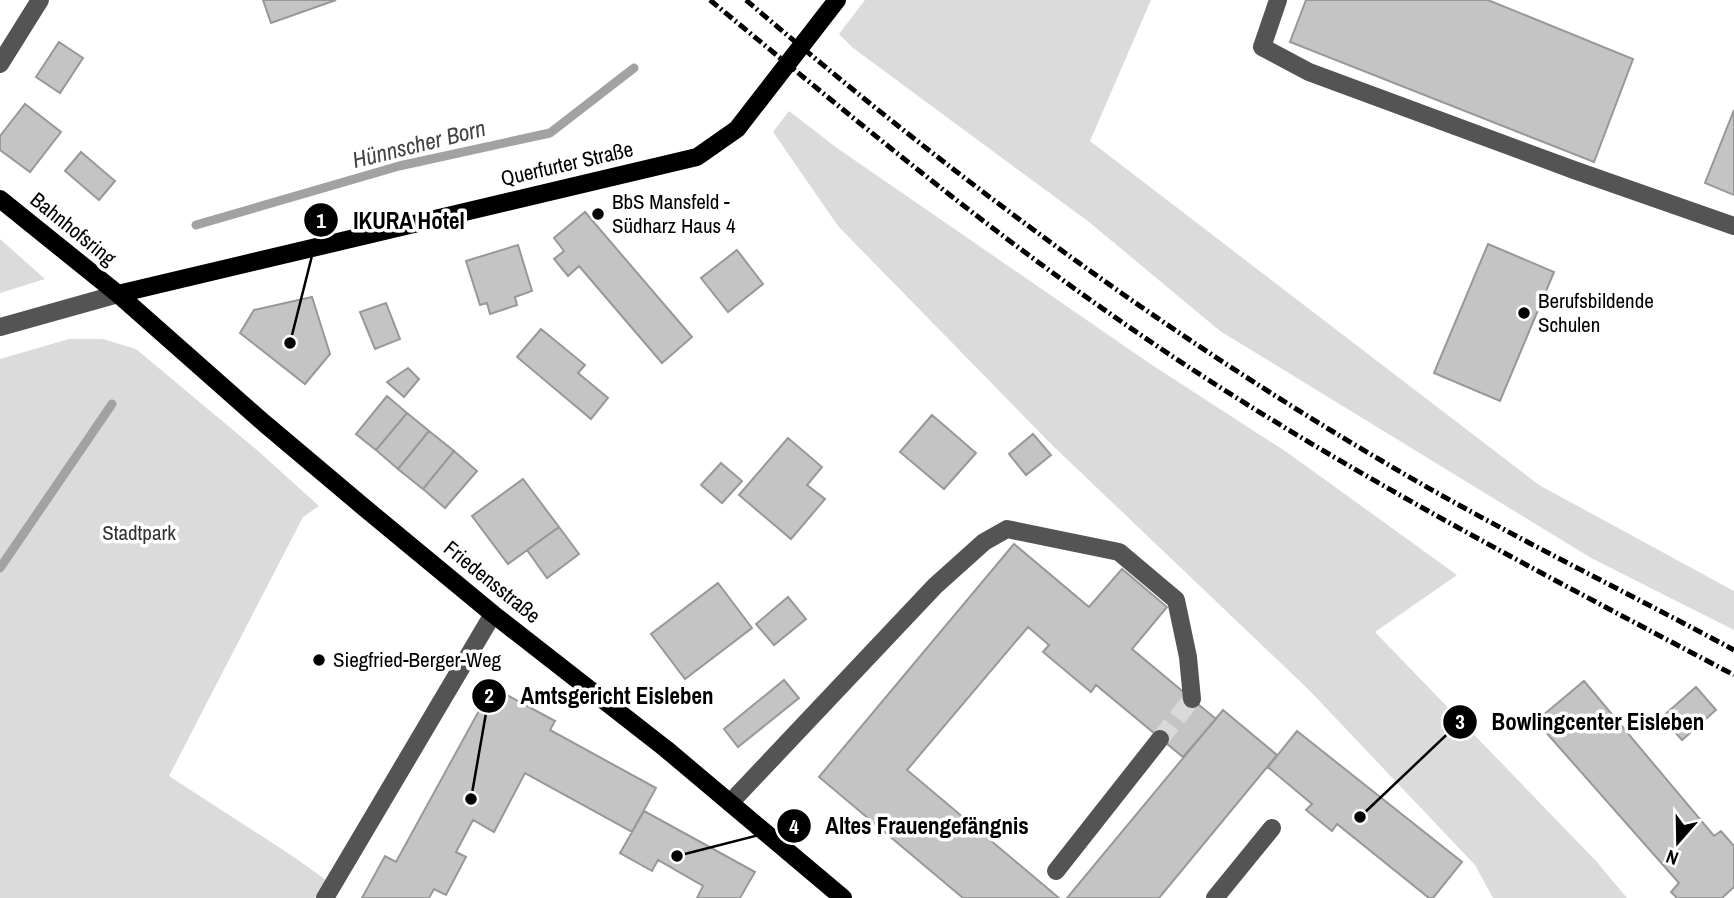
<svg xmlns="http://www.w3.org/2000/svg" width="1734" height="898" font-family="'Archivo Narrow',sans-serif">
<rect width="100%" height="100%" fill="#fff"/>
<path fill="#dbdbdb" d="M865,0H1151L1090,141L1539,485L1734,591V630L1591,558L1220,331L1089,222L853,48L839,34Z
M789,111L837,148L1149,363L1288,453L1457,575L1375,632L1596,861L1627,898H1493L1475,865L1309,690L1052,445L838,226L773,132Z
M0,239L45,279L0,293Z
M69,339H103L136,349L257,450L319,506L303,517L169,776L294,857L326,880L315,898H0V359Z"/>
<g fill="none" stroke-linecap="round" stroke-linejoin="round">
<path stroke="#a2a2a2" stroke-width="9" d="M196,225L399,166L550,133L634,68
M0,568L112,404"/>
</g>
<path fill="#c4c4c4" stroke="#989898" stroke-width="2" d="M263,0H336L271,23Z
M1306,0H1488L1633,59L1594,162L1290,42Z
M59,42L83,58L60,93L36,77Z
M25,104L61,132L30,172L0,150V136Z
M1734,110V195L1705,183Z
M81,152L115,181L99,200L65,171Z
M585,212L692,337L662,363L579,266L568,276L554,259L564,251L554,238Z
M1488,244L1554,272L1500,401L1434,373Z
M518,245L532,291L515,297L517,305L490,314L487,303L480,305L466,261Z
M737,250L763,284L728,312L701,278Z
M312,297L330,354L305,384L240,333L254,310Z
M386,303L400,339L375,349L360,312Z
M541,329L585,365L578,373L608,398L591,419L517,357Z
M408,368L419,379L404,397L387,382Z
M387,396L407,413L376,450L356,434Z
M407,413L429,431L398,469L376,450Z
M932,415L976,453L944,489L900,452Z
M429,431L454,451L423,489L398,469Z
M1033,434L1051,455L1026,475L1009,454Z
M788,438L822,467L807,485L825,499L791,539L739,495Z
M454,451L477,471L445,508L423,489Z
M721,463L742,481L722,503L701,485Z
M523,479L559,527L508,564L472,516Z
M559,527L579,554L547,578L527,550Z
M1014,544L1089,607L1122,569L1167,607L1132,649L1216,719L1183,757L1096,685L1091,692L1043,652L1049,645L1028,627L907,770L1059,898H963L819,777Z
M718,583L752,628L685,679L651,634Z
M788,597L806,619L774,645L756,624Z
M784,680L799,698L738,747L724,729Z
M1584,681L1714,836L1721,831L1734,846V887L1722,898H1677L1671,892L1679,883L1536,721Z
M492,687L555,721L550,730L656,788L632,832L525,773L494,832L473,820L456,852L466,857L446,895L434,889L429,898H362L385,856L396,862Z
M1696,687L1716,710L1682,740L1662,717Z
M1223,710L1277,755L1159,898H1067Z
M1297,731L1462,862L1433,898H1429L1337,824L1332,831L1306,810L1312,804L1268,767Z
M644,811L755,872L740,898H697L703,886L658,860L652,871L620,853Z"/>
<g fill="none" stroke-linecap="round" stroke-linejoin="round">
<path stroke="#d9d9d9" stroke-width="18" stroke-dasharray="18 9" stroke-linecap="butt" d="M1160,739L1192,699"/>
<path stroke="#545454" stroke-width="18" d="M1278,0L1262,47L1309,72L1574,170L1734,226
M0,64L40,0
M0,327L118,294
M730,803L935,586L984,542L1007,529L1119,552L1176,600L1188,657L1192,699
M1056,871L1160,739
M325,898L493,614
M1215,898L1272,828"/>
<path stroke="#000" stroke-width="18" d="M0,199L118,294L264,423L360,504L493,614L666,749L843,898
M118,294L697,157L737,129L837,0"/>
<path stroke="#000" stroke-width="5" stroke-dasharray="10 3.5 2 3.5" stroke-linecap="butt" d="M710,0C843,110 976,221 1119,320C1314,456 1524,564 1734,675
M746,0C945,171 1156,328 1382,461C1496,529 1617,587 1734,650"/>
</g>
<g fill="#000" stroke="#fff" stroke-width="2.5">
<circle cx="598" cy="214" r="7"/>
<circle cx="1524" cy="313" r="7"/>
<circle cx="319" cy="660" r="7"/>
</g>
<g text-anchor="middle" stroke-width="7" stroke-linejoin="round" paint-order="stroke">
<g font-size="21" fill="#000" stroke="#fff">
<text transform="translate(567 164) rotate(-13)" y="7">Querfurter Straße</text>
<text transform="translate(73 229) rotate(39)" y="7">Bahnhofsring</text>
<text transform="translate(492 582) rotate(39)" y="7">Friedensstraße</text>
</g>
<g font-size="21" fill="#000" stroke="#fff" text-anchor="start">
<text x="612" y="209">BbS Mansfeld -<tspan x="612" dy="24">Südharz Haus 4</tspan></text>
<text x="1538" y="308">Berufsbildende<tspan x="1538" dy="24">Schulen</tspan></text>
<text x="333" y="667">Siegfried-Berger-Weg</text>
</g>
<g font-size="21" fill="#323232" stroke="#fff">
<text x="139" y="540">Stadtpark</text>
</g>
<g font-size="23" font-style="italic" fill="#434343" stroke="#fff">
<text transform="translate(419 144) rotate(-14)" y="8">Hünnscher Born</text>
</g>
</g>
<path fill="none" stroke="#000" stroke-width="2.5" d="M290 343L321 220M471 799L489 696M1360 817L1460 722M677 856L794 826"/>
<g fill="#000" stroke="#fff" stroke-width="2.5">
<circle cx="290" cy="343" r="7"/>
<circle cx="471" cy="799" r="7"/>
<circle cx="1360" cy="817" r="7"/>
<circle cx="677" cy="856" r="7"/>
<circle cx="321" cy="220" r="18"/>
<circle cx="489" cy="696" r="18"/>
<circle cx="1460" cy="722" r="18"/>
<circle cx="794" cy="826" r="18"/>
</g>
<g font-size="21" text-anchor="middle" font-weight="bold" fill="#fff">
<text x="321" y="228">1</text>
<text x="489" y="703">2</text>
<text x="1460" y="729">3</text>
<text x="794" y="834">4</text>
</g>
<g font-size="23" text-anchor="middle" font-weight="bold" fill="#000" stroke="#fff" stroke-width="7" stroke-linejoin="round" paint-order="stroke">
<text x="409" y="229">IKURA Hotel</text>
<text x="617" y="704">Amtsgericht Eisleben</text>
<text x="1598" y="730">Bowlingcenter Eisleben</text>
<text x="927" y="834">Altes Frauengefängnis</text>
</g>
<g transform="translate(1678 842) rotate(200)" stroke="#ffffff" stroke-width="5" paint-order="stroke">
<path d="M0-5L12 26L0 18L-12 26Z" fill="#000000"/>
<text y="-10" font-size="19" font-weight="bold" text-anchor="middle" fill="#000000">N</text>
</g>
</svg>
